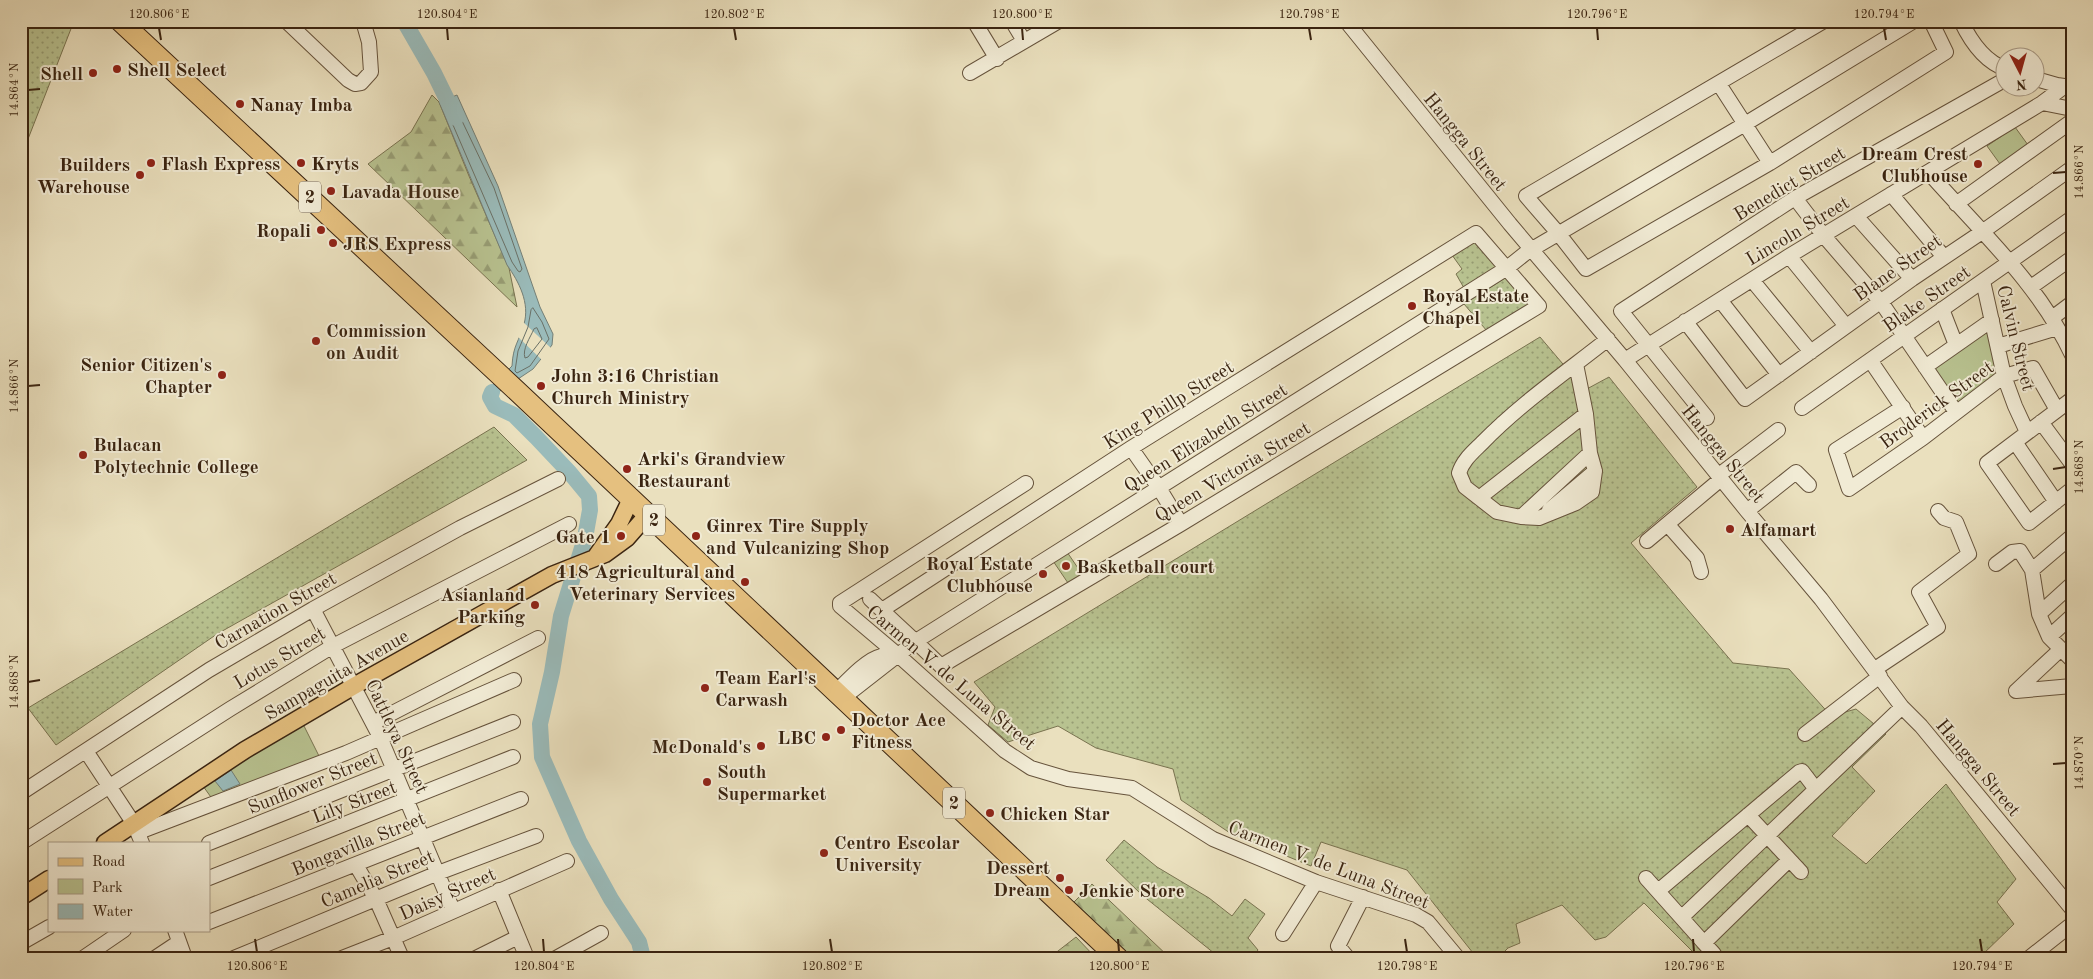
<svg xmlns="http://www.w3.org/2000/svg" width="2093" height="979" font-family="'Old Standard TT',serif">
<defs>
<pattern id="grass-dots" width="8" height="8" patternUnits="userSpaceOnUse" patternTransform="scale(1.25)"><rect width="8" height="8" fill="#b8c290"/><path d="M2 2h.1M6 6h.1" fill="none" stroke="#979d74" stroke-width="1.8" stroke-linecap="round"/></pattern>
<pattern id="forest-firs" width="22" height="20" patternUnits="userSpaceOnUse" patternTransform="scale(1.25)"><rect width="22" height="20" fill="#b8c290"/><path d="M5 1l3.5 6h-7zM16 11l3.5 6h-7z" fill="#979d74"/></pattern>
</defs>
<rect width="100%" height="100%" fill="#eae0be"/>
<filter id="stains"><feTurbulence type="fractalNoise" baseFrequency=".004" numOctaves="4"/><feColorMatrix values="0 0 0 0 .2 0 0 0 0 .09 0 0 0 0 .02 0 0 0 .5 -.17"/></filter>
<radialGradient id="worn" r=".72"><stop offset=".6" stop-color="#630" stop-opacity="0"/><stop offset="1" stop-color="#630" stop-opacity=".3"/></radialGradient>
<path fill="url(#grass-dots)" stroke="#797350" d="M21,21H74L21,157Z
M1478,239L1500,265L1464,288L1456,274L1462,269L1452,255Z
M1510,275L1531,303L1487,331L1464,304Z
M1540,337L1585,390L1609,377L1697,487L1631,543L1733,663L1789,669L1831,716L1856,709L1886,734L1852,767L1875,791L1832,836L1866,864L1946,784L2016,879L1997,902L2014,924L1979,958H1699L1644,903L1606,937L1595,940L1562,905L1516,924L1520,943L1508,948L1498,958H1477L1407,870L1321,842L1311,866L1230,833L1181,800L1173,769L1096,748L1058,726L1008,742L988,725L995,707L974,682Z
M494,427L527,460L217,634L56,745L28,708Z
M1124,840L1157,867L1209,898L1232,916L1245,899L1265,914L1248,938L1258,950L1252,958H1220L1142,895L1106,860Z"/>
<path fill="url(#forest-firs)" stroke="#797350" d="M432,95L439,102L469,176L509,268L517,307L368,164L411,132Z
M1092,884L1170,958H1133L1125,951L1074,902Z
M1076,937L1096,958H1049Z"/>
<path fill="#b8c290" stroke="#797350" d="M2015,127L2028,145L2000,164L1987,146Z
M1990,326L2000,374L1957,408L1930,367Z
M1065,549L1082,574L1068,583L1051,558Z
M302,722L320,758L213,800L203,786Z"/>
<path fill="#9abbba" stroke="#747f76" d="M457,95L498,186L540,307L553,334L552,345L533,369L497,393L496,400L501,407L496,412C490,405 486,398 489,389L512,366C513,345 519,342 524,324C530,303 519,282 507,265L439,102Z
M231,770L240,784L223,791L215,781Z"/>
<path fill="#eae0be" d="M522,321L552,349L543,361L516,335Z"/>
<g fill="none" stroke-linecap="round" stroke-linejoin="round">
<path stroke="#6a7066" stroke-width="1" d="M453,102L494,188L522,269L520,272L518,271L512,262L453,125L446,106Z
M533,308L542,322L549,339L530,366L517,373L515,371L518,351L528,327L531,310Z
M537,328L542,339L528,357L525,358C522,349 530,338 534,329Z"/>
<path stroke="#9abbba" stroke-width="16" d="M404,21L434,73L456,118
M492,392L490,397L495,406L514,415L536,437L570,473L589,496L590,510L585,538L561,616L552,672L540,724L542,757L579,841L611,899L639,942L643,958"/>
<g stroke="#66533c" stroke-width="16">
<path id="minor" d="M286,21L348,80L355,84L361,83L371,72L369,42L363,21
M974,21L997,59
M1012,21L1024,41
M1346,21L1510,224L1625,360L1747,511L1821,599L1902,707L1921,726L2072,909
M1824,21L1526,196L1558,233L1586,269L1770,163L1946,52L1931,21
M1961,21C1970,40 1985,62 2006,69
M970,73L1059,21
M2036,79L2057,85L2071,87
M1719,84L1770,163
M2042,103L2072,109
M1929,173C1980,231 2039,284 2072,355
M1891,194L1944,257
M1795,198L1824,236L1881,302L1956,412
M1956,204L2072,121
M1856,216L1912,279
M1789,256L1846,326
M1752,280L1811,352
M1983,281L2004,376L2015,406L2027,432
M2031,287L2072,258
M1720,300L1779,375
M1942,309L1956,345
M2052,318L2072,303
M1685,321L1745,399L1912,279L1982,232L2072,168
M1998,346L2057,328
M1625,360L1789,256L2042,103L2065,86
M1870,360L1923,438
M1576,364L1586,414L1590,453L1595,471L1592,492L1576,503L1539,518L1521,517L1497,512L1465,487L1459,473C1463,460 1473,452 1482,443C1520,404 1565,373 1608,339
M1925,367L1992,320
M2072,399L1987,463L2029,523L2072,489
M1903,407L1836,450L1849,489L1923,438L2004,376L2033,368L2057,410
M1802,408L2072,218
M1707,418L1621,311L1795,198L2006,79
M2041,422L2072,464
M2015,442L2056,502
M1131,448L1159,488L1181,524
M1719,475L1778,430
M1026,483L840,603V606L898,655L1005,751L1031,768L1068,779L1132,788L1213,839L1316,882L1416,915L1428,922L1458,958
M1479,498L1586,414
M1549,510L1595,471
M1747,511L1796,472L1809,485
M1521,517L1590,453
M1668,525L1697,558L1701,572
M1647,541L1721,479
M1996,564L2012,552L2020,551L2032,570L2039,614L2049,637L2072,660
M2032,570L2072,536
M870,599C894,622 918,643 941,666L1181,524L1539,306L1476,233L1131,448L882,610
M313,609L380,737L453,910
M2039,614L2072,584
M2049,637L2072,616
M1875,669L1938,627L1919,592L1969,554L1956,522L1944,518L1938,511
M2016,691L2061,649
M2016,691L2072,686
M836,692C847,681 867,659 881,656C886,654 892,655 898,655
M843,698L916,641L1507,268L1527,252L1745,124L1914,21
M373,723L538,638
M1805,734L1880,676
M86,751L134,824L142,843
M21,793L209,670L313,609L460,528L558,479
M1748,815L1801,872
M139,832L346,753L514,680
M21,843L230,709L333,646L569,524
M209,843L513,722
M356,865L376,899L402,958
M209,878L513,757
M1646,878L1704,943L1789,860
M499,890L527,958
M1658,891L1799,772L1802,771L1815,788
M1682,917L1902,707
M209,922L521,799
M175,930L185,958
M1283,934L1316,882
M21,943L49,927
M1704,943L1714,954
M83,958L124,930
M155,958L179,942
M234,958L438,873L536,836
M342,958L393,938L567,861
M476,958L518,937
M556,958L601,933
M1348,958L1338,946L1363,897
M2029,958L2072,924"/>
</g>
<g stroke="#3a2411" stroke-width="19">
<path id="major" d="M597,555L619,524L631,499
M105,843L245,750L354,686L552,575L605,554L627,538L648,514
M21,897L49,879"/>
</g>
<g stroke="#3a2411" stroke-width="22">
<path id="highway" d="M120,21L518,392L1118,958"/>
</g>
<use href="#minor" stroke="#f1ebd5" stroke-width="14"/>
<use href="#major" stroke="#e5c07f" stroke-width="16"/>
<use href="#highway" stroke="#e5c07f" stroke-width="20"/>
</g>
<path fill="none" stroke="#3a2411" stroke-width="2" d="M159,28L161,40M447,28L448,40M734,28L736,40M1022,28L1023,40M1309,28L1311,40M1597,28L1598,40M1884,28L1886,40M28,90L40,89M2053,173L2066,172M28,386L40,385M2053,469L2066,467M28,682L40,680M2053,764L2066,763M255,939L257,952M543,939L544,952M830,939L832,952M1118,939L1119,952M1405,939L1407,952M1693,939L1694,952M1980,939L1982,952"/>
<g fill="#8f2418" stroke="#f1ebd5" stroke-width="2">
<circle cx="117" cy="69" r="5"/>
<circle cx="93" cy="73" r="5"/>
<circle cx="240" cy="104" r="5"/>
<circle cx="151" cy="163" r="5"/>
<circle cx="301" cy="163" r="5"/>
<circle cx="1978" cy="164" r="5"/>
<circle cx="140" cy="175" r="5"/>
<circle cx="331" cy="191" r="5"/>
<circle cx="321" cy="230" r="5"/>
<circle cx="333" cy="243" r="5"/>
<circle cx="1412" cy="306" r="5"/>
<circle cx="316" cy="341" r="5"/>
<circle cx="222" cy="375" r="5"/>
<circle cx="541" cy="386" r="5"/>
<circle cx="83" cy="455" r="5"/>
<circle cx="627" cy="469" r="5"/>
<circle cx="1730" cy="529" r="5"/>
<circle cx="621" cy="536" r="5"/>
<circle cx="696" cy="536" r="5"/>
<circle cx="1066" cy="566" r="5"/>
<circle cx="1043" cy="574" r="5"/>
<circle cx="745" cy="582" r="5"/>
<circle cx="535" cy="605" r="5"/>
<circle cx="705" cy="688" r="5"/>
<circle cx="841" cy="730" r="5"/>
<circle cx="826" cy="737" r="5"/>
<circle cx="761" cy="746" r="5"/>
<circle cx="707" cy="782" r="5"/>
<circle cx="990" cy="813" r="5"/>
<circle cx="824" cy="853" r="5"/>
<circle cx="1060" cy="878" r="5"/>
<circle cx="1069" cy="890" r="5"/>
</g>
<g text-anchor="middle" stroke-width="4" stroke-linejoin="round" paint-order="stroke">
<g fill="#f1ebd5" stroke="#71604c" stroke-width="1">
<rect x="299" y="181.5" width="22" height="31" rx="4"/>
<rect x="643" y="504.5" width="22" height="31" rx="4"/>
<rect x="943" y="787.5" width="22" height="31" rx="4"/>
</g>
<g font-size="18" font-weight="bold" fill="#3a2411">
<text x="310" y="203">2</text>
<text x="654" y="526">2</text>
<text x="954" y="809">2</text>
</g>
<g font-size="19" font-weight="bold" fill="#3a2411" stroke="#f1ebd5" text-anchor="start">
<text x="127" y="76">Shell Select</text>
<text x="83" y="80" text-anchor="end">Shell</text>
<text x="250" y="111">Nanay Imba</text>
<text x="1968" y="160" text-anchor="end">Dream Crest<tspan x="1968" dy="22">Clubhouse</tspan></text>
<text x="161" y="170">Flash Express</text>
<text x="311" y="170">Kryts</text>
<text x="130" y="171" text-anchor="end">Builders<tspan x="130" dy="22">Warehouse</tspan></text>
<text x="341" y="198">Lavada House</text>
<text x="311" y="237" text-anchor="end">Ropali</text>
<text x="343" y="250">JRS Express</text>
<text x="1422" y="302">Royal Estate<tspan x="1422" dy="22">Chapel</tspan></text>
<text x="326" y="337">Commission<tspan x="326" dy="22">on Audit</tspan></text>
<text x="212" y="371" text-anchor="end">Senior Citizen's<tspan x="212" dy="22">Chapter</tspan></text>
<text x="551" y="382">John 3:16 Christian<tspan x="551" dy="22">Church Ministry</tspan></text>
<text x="93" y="451">Bulacan<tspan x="93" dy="22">Polytechnic College</tspan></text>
<text x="637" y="465">Arki's Grandview<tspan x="637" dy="22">Restaurant</tspan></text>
<text x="706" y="532">Ginrex Tire Supply<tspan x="706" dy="22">and Vulcanizing Shop</tspan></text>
<text x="1740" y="536">Alfamart</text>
<text x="611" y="543" text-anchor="end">Gate 1</text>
<text x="1033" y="570" text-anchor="end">Royal Estate<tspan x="1033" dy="22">Clubhouse</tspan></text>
<text x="1076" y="573">Basketball court</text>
<text x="735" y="578" text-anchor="end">418 Agricultural and<tspan x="735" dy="22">Veterinary Services</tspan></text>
<text x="525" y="601" text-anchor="end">Asianland<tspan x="525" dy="22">Parking</tspan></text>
<text x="715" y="684">Team Earl's<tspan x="715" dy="22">Carwash</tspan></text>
<text x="851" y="726">Doctor Ace<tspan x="851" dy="22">Fitness</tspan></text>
<text x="816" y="744" text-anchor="end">LBC</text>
<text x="751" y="753" text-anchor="end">McDonald's</text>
<text x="717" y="778">South<tspan x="717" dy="22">Supermarket</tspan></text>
<text x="1000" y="820">Chicken Star</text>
<text x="834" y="849">Centro Escolar<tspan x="834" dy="22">University</tspan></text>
<text x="1050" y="874" text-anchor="end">Dessert<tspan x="1050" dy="22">Dream</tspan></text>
<text x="1079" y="897">Jenkie Store</text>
</g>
<g font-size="19" fill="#3a2411" stroke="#f1ebd5">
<text transform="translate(1466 141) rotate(51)" y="7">Hangga Street</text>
<text transform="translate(1789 183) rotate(-31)" y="7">Benedict Street</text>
<text transform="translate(1797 230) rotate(-31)" y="7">Lincoln Street</text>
<text transform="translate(1897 267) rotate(-35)" y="7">Blane Street</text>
<text transform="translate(1926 298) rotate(-35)" y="7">Blake Street</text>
<text transform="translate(2017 338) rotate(76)" y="7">Calvin Street</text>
<text transform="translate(1168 404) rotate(-32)" y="7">King Phillp Street</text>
<text transform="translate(1936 404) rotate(-36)" y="7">Broderick Street</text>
<text transform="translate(1205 437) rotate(-32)" y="7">Queen Elizabeth Street</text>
<text transform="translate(1724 453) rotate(51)" y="7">Hangga Street</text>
<text transform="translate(1232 471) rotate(-31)" y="7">Queen Victoria Street</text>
<text transform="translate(275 610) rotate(-30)" y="7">Carnation Street</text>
<text transform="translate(279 657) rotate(-31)" y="7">Lotus Street</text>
<text transform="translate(336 674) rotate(-30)" y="7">Sampaguita Avenue</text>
<text transform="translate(952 677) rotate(40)" y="7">Carmen V. de Luna Street</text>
<text transform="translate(398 736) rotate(65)" y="7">Cattleya Street</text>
<text transform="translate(1979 767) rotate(50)" y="7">Hangga Street</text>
<text transform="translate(312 782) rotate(-22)" y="7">Sunflower Street</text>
<text transform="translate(354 801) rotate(-21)" y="7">Lily Street</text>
<text transform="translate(358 843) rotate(-22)" y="7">Bongavilla Street</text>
<text transform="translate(1329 864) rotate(21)" y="7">Carmen V. de Luna Street</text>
<text transform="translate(377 878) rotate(-23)" y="7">Camelia Street</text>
<text transform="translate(447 893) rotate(-24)" y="7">Daisy Street</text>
</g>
</g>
<rect width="2093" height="979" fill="none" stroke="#eae0be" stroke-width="55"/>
<rect x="48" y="842" width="162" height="90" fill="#f1ebd5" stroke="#a89b87"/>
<rect x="58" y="858" width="25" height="8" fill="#e5c07f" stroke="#a89b87"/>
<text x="92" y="866" font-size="15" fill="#3a2411">Road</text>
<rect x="58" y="879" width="25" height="15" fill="#b8c290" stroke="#a89b87"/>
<text x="92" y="892" font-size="15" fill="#3a2411">Park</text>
<rect x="58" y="904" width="25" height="15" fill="#9abbba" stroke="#a89b87"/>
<text x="92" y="916" font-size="15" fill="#3a2411">Water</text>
<g transform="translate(2020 72) rotate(174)"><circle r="24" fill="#f1ebd5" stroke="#a89b87"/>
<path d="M0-4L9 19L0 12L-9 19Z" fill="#8f2418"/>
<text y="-8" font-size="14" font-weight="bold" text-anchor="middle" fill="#3a2411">N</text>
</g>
<rect x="28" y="28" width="2038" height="924" fill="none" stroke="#3a2411" stroke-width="2"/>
<g font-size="12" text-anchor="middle" fill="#3a2411">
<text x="159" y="18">120.806°E</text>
<text x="447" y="18">120.804°E</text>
<text x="734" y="18">120.802°E</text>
<text x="1022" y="18">120.800°E</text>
<text x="1309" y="18">120.798°E</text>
<text x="1597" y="18">120.796°E</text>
<text x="1884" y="18">120.794°E</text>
<text transform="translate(14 90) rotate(-90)" y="4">14.864°N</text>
<text transform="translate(2079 172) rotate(-90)" y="4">14.866°N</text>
<text transform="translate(14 386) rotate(-90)" y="4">14.866°N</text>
<text transform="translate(2079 467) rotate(-90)" y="4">14.868°N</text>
<text transform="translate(14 682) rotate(-90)" y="4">14.868°N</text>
<text transform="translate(2079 763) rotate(-90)" y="4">14.870°N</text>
<text x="257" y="970">120.806°E</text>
<text x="544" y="970">120.804°E</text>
<text x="832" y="970">120.802°E</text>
<text x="1119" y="970">120.800°E</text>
<text x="1407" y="970">120.798°E</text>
<text x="1694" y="970">120.796°E</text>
<text x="1982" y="970">120.794°E</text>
</g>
<rect width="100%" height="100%" filter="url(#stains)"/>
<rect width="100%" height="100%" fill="url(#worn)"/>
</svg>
